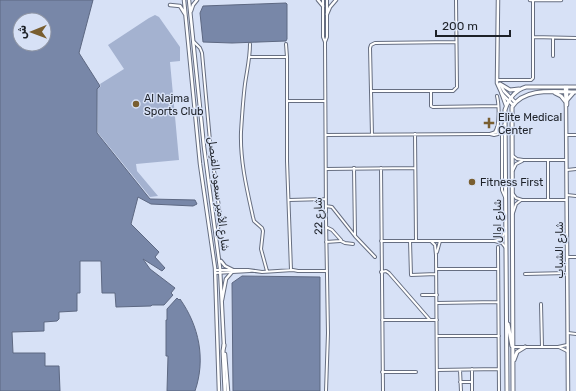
<svg xmlns="http://www.w3.org/2000/svg" width="576" height="391" font-family="Rubik,Cairo,sans-serif">
<rect width="100%" height="100%" fill="#d7e1f6"/>
<path fill="#a4b2d0" d="M155,15L159,17L180,47V61L170,62L179,160L136,164L137,171L158,196L150,197L98,133L97,89L101,86L100,84L124,69L108,45L149,18Z"/>
<path fill="#7887a8" stroke="#5d6882" fill-rule="evenodd" d="M0,0H93L79,53L100,86L97,89V133L150,199L195,200L197,204L193,206L151,204L138,197L131,224L159,252L155,257L165,268L162,271L143,259L150,269L175,288L171,293L173,295L164,305H152L151,306L116,307L115,293H102L101,261H80V293H77V311L59,312V319L57,321L44,322V331L12,332L13,353H45V366H59L60,391H0ZM20,20H44V44H20Z
M286,3L287,4V39L286,41L232,43L203,42L200,13L203,6Z
M242,276L320,277V391H233L232,283Z
M177,298L179,300L180,299C199,326 206,359 195,391H167L168,356H166V320H167V309Z"/>
<g fill="none" stroke-linecap="round" stroke-linejoin="round">
<g stroke="#666e81" stroke-width="4">
<path id="minor" d="M323,0V37L325,42L326,219L328,333L326,391
M533,37L576,38
M553,38V56
M194,42L200,48L202,53L210,141L220,215L219,225L216,234
M325,42L327,37V0
M250,44C250,58 247,70 245,84C243,100 242,116 241,132C240,161 247,190 253,217L254,221L262,228L263,231L261,249L267,271
M286,44L287,57
M250,57H287V161L291,270
M497,80H531L533,78V0
M371,91H453L457,87L456,0
M431,91V106L433,107L498,106
M287,101H325
M505,124L502,128V190L505,197
M495,132C500,125 499,104 497,96
M415,134L416,241
M490,134L494,135L498,134L499,131L498,125
M326,135L484,134H490L502,130
M372,135L370,48L371,45L375,43L456,42
M566,135H576
M513,156L517,159L523,160H566
M354,168L355,235
M381,168L383,391
M326,169L415,168
M513,170L516,164L522,161
M567,170L576,169
M513,194L516,198L522,200H566
M567,195L576,196
M289,200L326,199
M548,200V160
M326,206L332,207L355,236L375,257
M513,213L516,204L521,200
M326,227L332,230L341,240L340,241L326,242
M341,241L345,243L353,244
M381,241H494L501,239L505,232
M410,241L411,275L436,274
M431,241L435,245L436,255L437,391
M495,241L502,243L506,248
M498,247L499,391
M437,252L440,241
M567,257H576
M436,269H498
M215,270H248L262,272L293,270L298,271H327
M381,272L386,271L389,273L430,320
M215,273L250,271
M525,274L567,273
M422,295H437
M437,303L498,302
M541,304L542,347
M382,320H437
M568,333L576,334
M437,336H499
M513,347H558L567,345
M559,347L567,351
M472,369V391
M437,370L499,369
M460,370L461,391
M382,372H416
M460,382H472"/>
</g>
<g stroke="#666e81" stroke-width="4.5">
<path id="tertiary" d="M184,0L200,164L215,268L219,391
M189,0L204,147L220,268L224,347
M318,0L323,6
M498,0L497,83L502,94L513,105
M530,0H561
M170,5L180,6L185,14
M191,11L193,5L197,0
M327,14L330,7L336,0
M500,84L504,91L515,102
M565,87L566,108L568,391
M567,105V87
M221,261L225,266L233,270
M222,300L226,279L232,272
M225,354L228,391"/>
</g>
<g stroke="#666e81" stroke-width="5">
<path id="secondary" d="M500,84L510,90L519,89
M555,93L561,96L565,101
M502,94L506,105
M567,100L574,92
M508,324L512,346
M514,360L517,352L525,347
M507,391L505,110C508,100 515,90 526,87H576
M513,391L512,107C525,87 555,92 576,92"/>
</g>
<g stroke="#666e81" stroke-width="5">
<path id="primary" d="M224,345L223,351L225,391"/>
</g>
<use href="#minor" stroke="#fff" stroke-width="2"/>
<use href="#tertiary" stroke="#fff" stroke-width="2.5"/>
<use href="#secondary" stroke="#fff" stroke-width="3"/>
<use href="#primary" stroke="#fff" stroke-width="3"/>
</g>
<g fill="#795e30" stroke="#d7e1f6" stroke-width="1.5">
<circle cx="136" cy="104" r="4"/>
<path d="M487 117h4v4h4v4h-4v4h-4v-4h-4v-4h4z"/>
<circle cx="472" cy="182" r="4"/>
</g>
<g text-anchor="middle" stroke-width="3" stroke-linejoin="round" paint-order="stroke">
<g font-size="11" fill="#1d2128" stroke="#d7e1f6" text-anchor="start">
<text x="144" y="102">Al Najma<tspan x="144" dy="13">Sports Club</tspan></text>
<text x="498" y="121">Elite Medical<tspan x="498" dy="13">Center</tspan></text>
<text x="480" y="186">Fitness First</text>
</g>
<g font-size="11" fill="#1d2128" stroke="#d7e1f6">
<text transform="translate(219 194) rotate(83)" y="4">شارع الأمير سعود الفيصل</text>
<text transform="translate(318 216) rotate(-91)" y="4">شارع 22</text>
<text transform="translate(497 221) rotate(-90)" y="4">شارع اوال</text>
<text transform="translate(559 250) rotate(-90)" y="4">شارع الشباب</text>
</g>
</g>
<g transform="translate(32 32) rotate(269)"><circle r="19" fill="#d7e1f6" stroke="#8d94a4"/>
<path d="M0-3L7 15L0 10L-7 15Z" fill="#795e30"/>
<text y="-6" font-size="11" font-weight="bold" text-anchor="middle" fill="#1d2128">ش</text>
</g>
<path d="M436 30v6h74v-6" fill="none" stroke="#1d2128" stroke-width="2"/>
<text x="442" y="30" font-size="12" fill="#1d2128" stroke="#d7e1f6" stroke-width="3" paint-order="stroke">200 m</text>
</svg>
